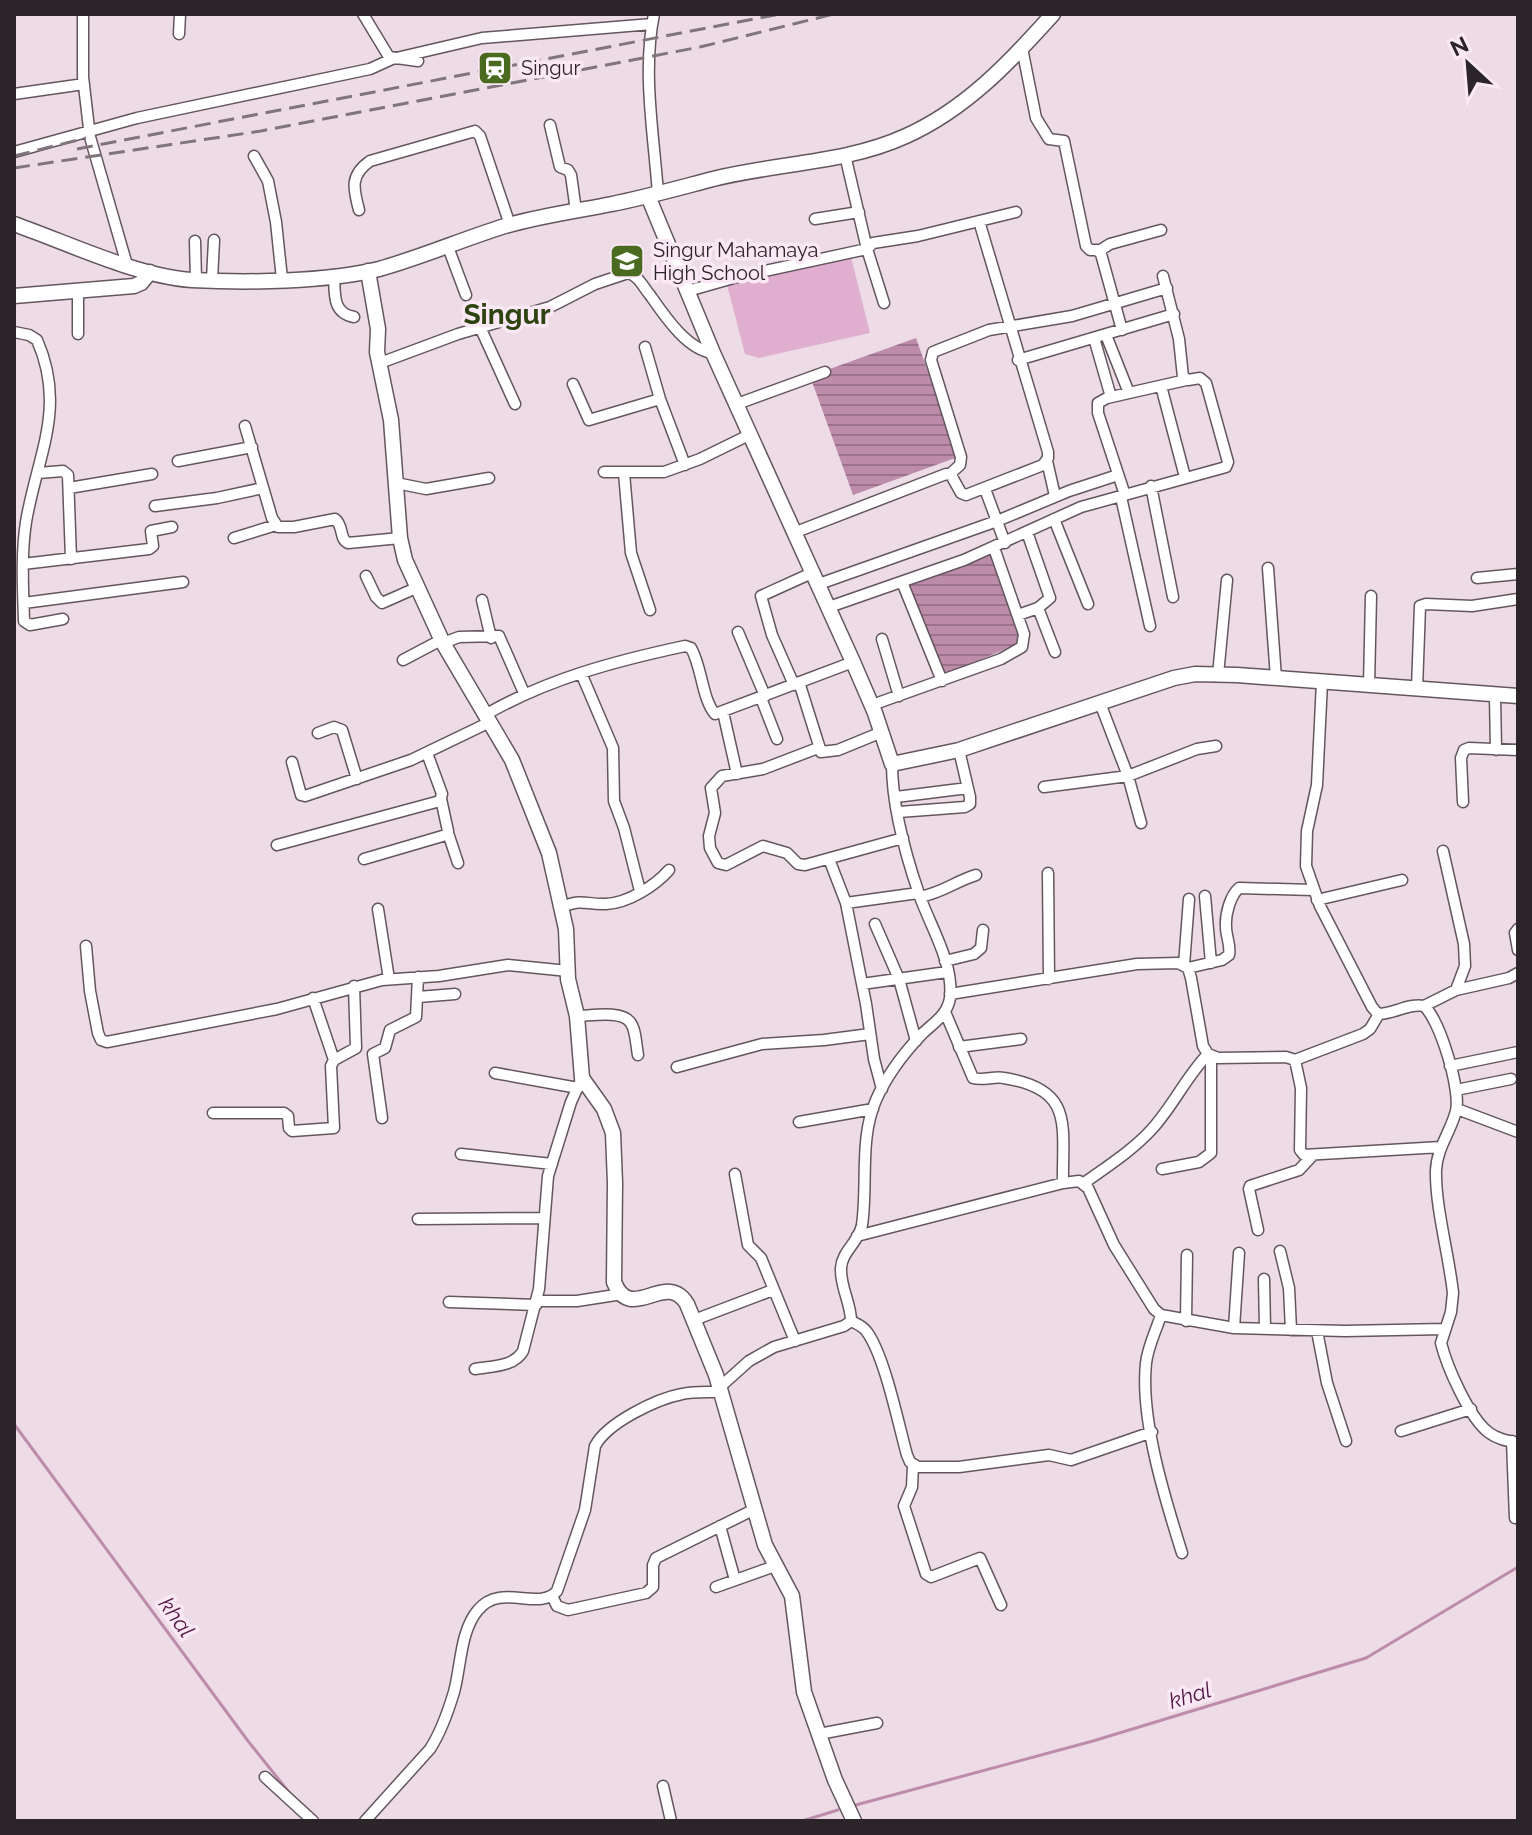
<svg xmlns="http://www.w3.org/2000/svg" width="1532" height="1835" font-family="Raleway,sans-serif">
<defs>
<pattern id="water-rules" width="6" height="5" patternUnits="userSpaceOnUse" patternTransform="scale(2)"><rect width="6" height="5" fill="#bd8cab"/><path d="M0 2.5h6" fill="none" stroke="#9a728b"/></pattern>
</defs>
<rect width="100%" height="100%" fill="#eddce6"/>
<path fill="#e0afcf" d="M849,249L870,333L759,358L745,354L726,281Z"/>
<path fill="url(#water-rules)" d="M916,338L958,457L853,495L810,376Z
M990,552L1027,640L942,676L905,587Z"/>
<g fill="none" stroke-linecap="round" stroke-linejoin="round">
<path stroke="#bd8cab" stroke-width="3" d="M14,1424L248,1741L292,1796
M852,1806L1093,1741L1366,1658L1518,1567
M802,1821L838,1810"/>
<g stroke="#64565f" stroke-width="13">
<path id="street" d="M83,14V77L90,137L127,265
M363,14L389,57L418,61
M654,14C642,72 654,136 658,194
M179,34L180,14
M1022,48L1036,118L1049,139L1064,141L1086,246L1090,250H1097L1101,254L1122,330
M14,94L84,84
M550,125L560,167L568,170L571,175L576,211
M14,152L137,118L370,69L392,59L482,38L652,24
M845,155L867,249L884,303
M254,156L268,181L276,222L282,279
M359,210C353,188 350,175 370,161L475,131L480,136L510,225
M815,219L859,212
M195,241L196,280
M448,247L466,295
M1099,251L1110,244L1161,230
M334,275C335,294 332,313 354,317
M212,280L214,240
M78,291V334
M688,291L737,277L867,249L873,243L918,236L1016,212
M480,327L515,404
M14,332L29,335L37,340C67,408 37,456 26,522C21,554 23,588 24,621L30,625L63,619
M1106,335L1129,393
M1094,338L1111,397
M645,347L660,399L685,465
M1018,360L1174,314
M380,363L458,334L550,307L595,284L628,273C639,276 643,287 650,295C664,315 687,350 713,353
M573,384L589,420L660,399
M1161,386L1185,477
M737,404L825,372
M245,426L272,518L278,527H294L335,519C344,526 339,539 348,543L400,538
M178,461L252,447
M1047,461L1055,496
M604,472H664L700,459L751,434
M38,473L63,471L68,475L71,559
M624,473L631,553L650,610
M950,474L960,465L961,457L931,360L933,352L989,330L1072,316L1167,288
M396,483L426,489L489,478
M1151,486L1173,597
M69,488L152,474
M985,489L1005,543
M1125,495L1098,413V403L1107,398L1186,380
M1121,497L1150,626
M155,506L217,498L263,488
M1054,519L1088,604
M796,532L946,474L951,475L961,493L966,495L1043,465L1048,458V452L979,221
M234,538L276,525
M23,564L149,549L153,546L151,531L172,527
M1268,568L1276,678
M366,576L376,597L382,603L416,588
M1477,578L1518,574
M902,582L942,681
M819,584L997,521L1069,491L1118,475
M482,600L491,638
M24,603L183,582
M829,607L964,560L1081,507L1226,467L1228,462L1206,383L1200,378L1188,380L1183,377L1179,339L1163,276
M1038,608L1055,652
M1018,615L1038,608L1050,598L1027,532
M738,632L765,696
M882,639L899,696
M443,643L459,637L499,636L524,693
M403,660L441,640
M581,673L613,748L614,801L624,828L640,891
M1218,675L1227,580
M799,682L821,752L838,750L882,732
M1322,682L1317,785L1307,831L1306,866L1320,906L1372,1007L1378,1014C1394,1014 1408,1003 1424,1006C1440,1020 1461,1090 1456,1111C1451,1131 1437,1148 1436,1170C1435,1206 1449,1255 1453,1293L1451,1312L1441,1343C1447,1367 1469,1417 1488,1432C1497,1439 1508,1441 1518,1443
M794,685L772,635L761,596L814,572
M1369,685L1371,596
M1417,689L1420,606L1426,604L1472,606L1518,599
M1495,696L1496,750
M761,698L777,739
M1100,703L1128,776L1141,823
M872,705L1001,659L1022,647L1024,634L994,548
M723,712L737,774
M485,715C547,679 615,661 685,646L691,648C702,667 702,699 715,714L853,662
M318,733L334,727L342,730L357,779
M818,748L763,769L722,776L711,788L715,813L709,836L710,848L718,863L726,865L763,846L787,853L798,864L805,865L903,838
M292,762L301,795L305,796L411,760L490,722
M1044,787L1128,776L1197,749L1216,746
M896,797L968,788
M1463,802L1461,758L1464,750L1469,748L1518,750
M899,812L965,807L970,804V797L959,750
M448,833L458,863
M277,845L440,801L442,794L427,753
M1443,851L1464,944L1465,966L1456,990
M364,859L446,835L448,831L441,799
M829,859L846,903L866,1004L874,1059L882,1089
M1048,873L1049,979
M1205,896L1211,963
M920,897C944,892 954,882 976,875
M1317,900L1402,880
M846,903L918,893
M562,907C584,898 585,905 606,904C628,903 655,886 669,870
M378,909L389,979
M875,924L899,979L916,1041
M1518,929L1515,933L1518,950
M86,946L90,991L98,1033L101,1040L107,1042L277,1009L382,980L439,976L508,965L568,971
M945,961L974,954L981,948L983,930
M1184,965L1189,899
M1188,968L1222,960L1229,955C1231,945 1226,937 1226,927C1225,915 1230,896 1239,888L1312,890
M862,984L947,972
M950,994L1137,964L1178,963L1188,968L1191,978L1203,1046L1208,1054L1218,1058L1286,1057L1295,1060L1301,1088L1300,1150L1304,1155L1441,1147
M418,997L455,994
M313,998L334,1060
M1424,1006L1456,990L1509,978L1518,973
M945,1012L973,1078C983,1081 994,1076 1004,1078C1075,1089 1062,1126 1063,1183
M577,1016C590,1016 621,1010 630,1022C636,1029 636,1045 638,1055
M959,1047L1021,1039
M1295,1060L1363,1034L1370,1029L1379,1014
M1450,1066L1518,1052
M677,1067L762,1044L824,1040L870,1034
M495,1073L578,1088
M1456,1090L1511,1079
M1457,1109L1518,1132
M213,1113H284L288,1116L289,1128L292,1131L334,1128L331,1066L334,1060L356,1048L354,986
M382,1118L373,1054L385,1048L390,1030L416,1017L418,977
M799,1122L873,1109
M461,1154L552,1164
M1162,1169L1199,1162L1211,1153V1056
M735,1174L748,1245L761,1258L795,1341
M1084,1183C1108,1166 1133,1150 1152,1129C1173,1106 1186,1077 1208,1054
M418,1219L543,1218
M1258,1230L1249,1189L1250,1186L1299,1170L1313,1155
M857,1236L1063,1183L1079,1181L1088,1188L1114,1245L1154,1309L1161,1315L1234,1328L1345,1331L1444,1329
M1280,1251L1289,1288L1291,1330
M1264,1279L1265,1329
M537,1301H577L622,1294
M449,1302L536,1305
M1161,1315C1156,1331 1148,1346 1146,1363C1140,1419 1165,1499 1182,1553
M694,1320L773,1290
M851,1321C857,1324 863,1326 867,1332C885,1357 898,1423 907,1455L910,1462L918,1467H959L1049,1455L1071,1460L1152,1432
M1186,1321L1187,1255
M1234,1328L1239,1253
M1317,1331L1327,1383L1346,1441
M475,1369C492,1366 514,1367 523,1351L539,1289L548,1176L571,1102L582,1078
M720,1387L749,1361L774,1347L844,1326L851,1321C851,1303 840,1287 841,1268C842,1251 859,1242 862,1225C868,1184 859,1139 876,1100C886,1077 904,1053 921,1035C933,1023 947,1016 950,998C954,963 930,926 919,894C906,856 892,804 892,764
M1401,1431L1471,1409
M1512,1441L1515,1518
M913,1465L912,1487L904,1506L926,1574L931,1577L980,1558L1001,1605
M720,1526L735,1580
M716,1587L775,1566
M552,1596L557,1606L568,1610L646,1593L653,1587V1565L656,1558L755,1509
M819,1734L877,1723
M265,1777L313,1821
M663,1786L671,1821
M365,1821L430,1749C441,1732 448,1712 454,1692C461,1667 460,1631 478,1610C501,1582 539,1612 557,1591L585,1510L595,1446C607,1423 656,1399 682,1394C694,1391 708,1392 720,1392"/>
</g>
<g stroke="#64565f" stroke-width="17">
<path id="secondary" d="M648,196L713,353L853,662L875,713L892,764L959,750L1174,678L1195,674L1237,675L1518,696
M14,224C68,243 136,276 192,280C247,283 326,282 379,269C422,257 463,239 505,226C539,216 576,211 612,204C647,197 682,187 717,178C779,163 847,163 906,136C966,109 1010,62 1053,14
M368,271L378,329L377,352L391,420L400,538L405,560L443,643L512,760L549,853L566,929L568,979L577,1016L582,1078L604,1109L613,1133L615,1183L614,1282C631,1325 666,1269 687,1304L716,1375L765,1545L792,1596L804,1692L835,1780L854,1821
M14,296L134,286L141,283L150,272"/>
</g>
<use href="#street" stroke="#fff" stroke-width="10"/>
<use href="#secondary" stroke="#fff" stroke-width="14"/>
<path stroke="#81757c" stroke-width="3" stroke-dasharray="16 8" stroke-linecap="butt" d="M77,149L780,14
M14,156L86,138
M14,168L261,131L700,47L834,14"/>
</g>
<defs>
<g id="station-square" transform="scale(1.8)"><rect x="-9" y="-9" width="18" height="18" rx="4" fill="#4a6a20" stroke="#fae9f4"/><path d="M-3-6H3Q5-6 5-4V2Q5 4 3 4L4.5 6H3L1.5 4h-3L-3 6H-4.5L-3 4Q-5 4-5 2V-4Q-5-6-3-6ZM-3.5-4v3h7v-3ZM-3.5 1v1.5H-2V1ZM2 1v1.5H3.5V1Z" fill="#fff"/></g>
<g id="school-square" transform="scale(1.8)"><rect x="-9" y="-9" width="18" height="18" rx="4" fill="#4a6a20" stroke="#fae9f4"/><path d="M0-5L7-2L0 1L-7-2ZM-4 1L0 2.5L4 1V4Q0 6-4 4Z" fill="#fff"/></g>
</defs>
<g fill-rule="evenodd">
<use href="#station-square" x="495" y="68"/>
<use href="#school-square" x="627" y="261"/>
</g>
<g text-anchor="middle" stroke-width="7" stroke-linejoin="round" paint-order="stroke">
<g font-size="20" fill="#2b2428" stroke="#fae9f4" text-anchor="start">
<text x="521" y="75">Singur</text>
<text x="653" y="257">Singur Mahamaya<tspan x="653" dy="23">High School</tspan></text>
</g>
<g font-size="22" font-style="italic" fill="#521743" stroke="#fae9f4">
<text transform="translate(177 1617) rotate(54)" y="8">khal</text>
<text transform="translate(1190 1695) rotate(-17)" y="8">khal</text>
</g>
<g font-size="28" font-weight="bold" fill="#2d4310" stroke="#fae9f4">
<text x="507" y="324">Singur</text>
</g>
</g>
<rect width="1532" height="1835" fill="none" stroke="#2b2428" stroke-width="32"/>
<g transform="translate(1468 64) rotate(334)" stroke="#fae9f4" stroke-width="6" paint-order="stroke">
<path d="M0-6L14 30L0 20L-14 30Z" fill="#2b2428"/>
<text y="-12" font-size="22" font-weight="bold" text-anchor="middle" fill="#2b2428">N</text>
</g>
</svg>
